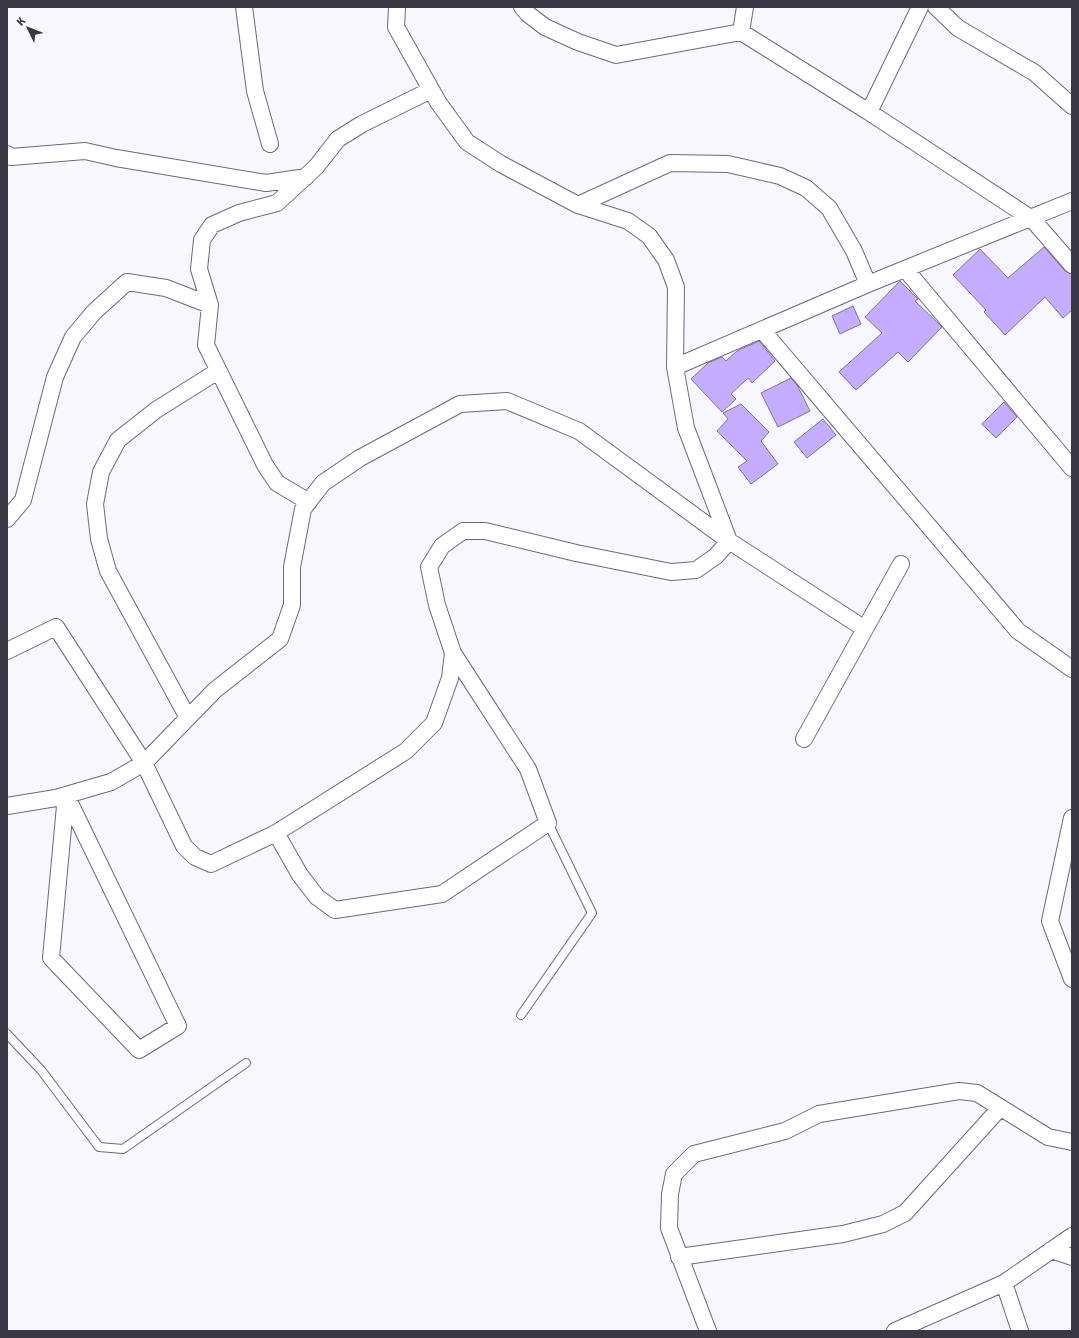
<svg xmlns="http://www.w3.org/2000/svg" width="1079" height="1338" font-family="Signika,sans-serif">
<rect width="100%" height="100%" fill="#f8f6fe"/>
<path fill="#c4adfe" stroke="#7e7595" d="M1044,247L1065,271L1072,274V310L1063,318L1045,297L1005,335L984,312L986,310L953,275L980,249L1008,278Z
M900,281L918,299L915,301L942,327L908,362L898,352L856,390L839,372L882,333L865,317Z
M853,306L861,324L840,334L832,316Z
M759,341L775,361L752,383L748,378L731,394L736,399L722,412L691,379L708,363L722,357L726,361L737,351Z
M791,378L797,385L810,411L778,427L761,393Z
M1004,402L1017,417L996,438L982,424Z
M741,404L769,432L761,441L778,464L751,484L738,467L747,461L717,431L728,419L723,413Z
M823,419L836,435L807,458L794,442Z"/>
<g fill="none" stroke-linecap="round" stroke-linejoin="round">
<g stroke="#6e6685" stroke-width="10">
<path id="service" d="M521,1015L592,913L548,823
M7,1034L41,1070L99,1147L123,1149L246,1063"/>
</g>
<g stroke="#6e6685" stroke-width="18">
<path id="minor" d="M244,7L255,91L270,144
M522,7L528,14L545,27L578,42L616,55L741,32L869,112L1032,219L1072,265
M936,7L958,28L1035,73L1072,106
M741,32L745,7
M869,112L920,7
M7,154L11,157L85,151L116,158L266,183L306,177
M578,205L670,163L728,164L780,176L806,188L829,208L854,251L868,284
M906,270L1072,468
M762,330L1018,631L1072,669
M675,367L868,284L1072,201
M309,502L277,483L265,465L206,345L210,305L199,269L202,240L212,225L239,213L277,203L316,167L338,139L362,124L431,90
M7,519L23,500L55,377L73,337L94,312L127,282L166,288L210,305
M7,651L56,627L144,763L184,846L195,857L211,864L276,833L406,751L434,723L450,678L453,653L437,605L429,567L442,546L463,531H485L576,553L671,572L696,570L716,556L729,541L686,428L675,367L676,287L666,260L649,236L628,221L578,205L501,164L467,142L438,102L396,27L397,7
M188,718L108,571L99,539L95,504L101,472L118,440L156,410L218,371
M804,739L901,564
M66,795L178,1026L139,1050L51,958Z
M7,806L56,798L111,782L144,763L215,690L280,639L292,605V567L303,509L323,483L360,458L460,404L507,401L579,431L729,541L865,629
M1072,818L1050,921L1072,979
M276,833L300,875L317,897L335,910L442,894L548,823L528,769L453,653
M1051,1250L1072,1257
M679,1257L843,1234L883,1224L905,1213L1000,1108
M1004,1283L1020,1331
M708,1331L669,1228L670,1194L674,1174L694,1154L785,1131L819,1114L959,1091L977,1093L1048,1137L1072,1142
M895,1331L1004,1283L1072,1236"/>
</g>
<use href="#service" stroke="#fff" stroke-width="8"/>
<use href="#minor" stroke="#fff" stroke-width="16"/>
</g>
<rect width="1079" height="1338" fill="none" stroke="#3b3846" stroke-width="16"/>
<g transform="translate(28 28) rotate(313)" stroke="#f8f6fe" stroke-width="3" paint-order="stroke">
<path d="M0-3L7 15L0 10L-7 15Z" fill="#3b3846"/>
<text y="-6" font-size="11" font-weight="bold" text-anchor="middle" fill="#3b3846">K</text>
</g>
</svg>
